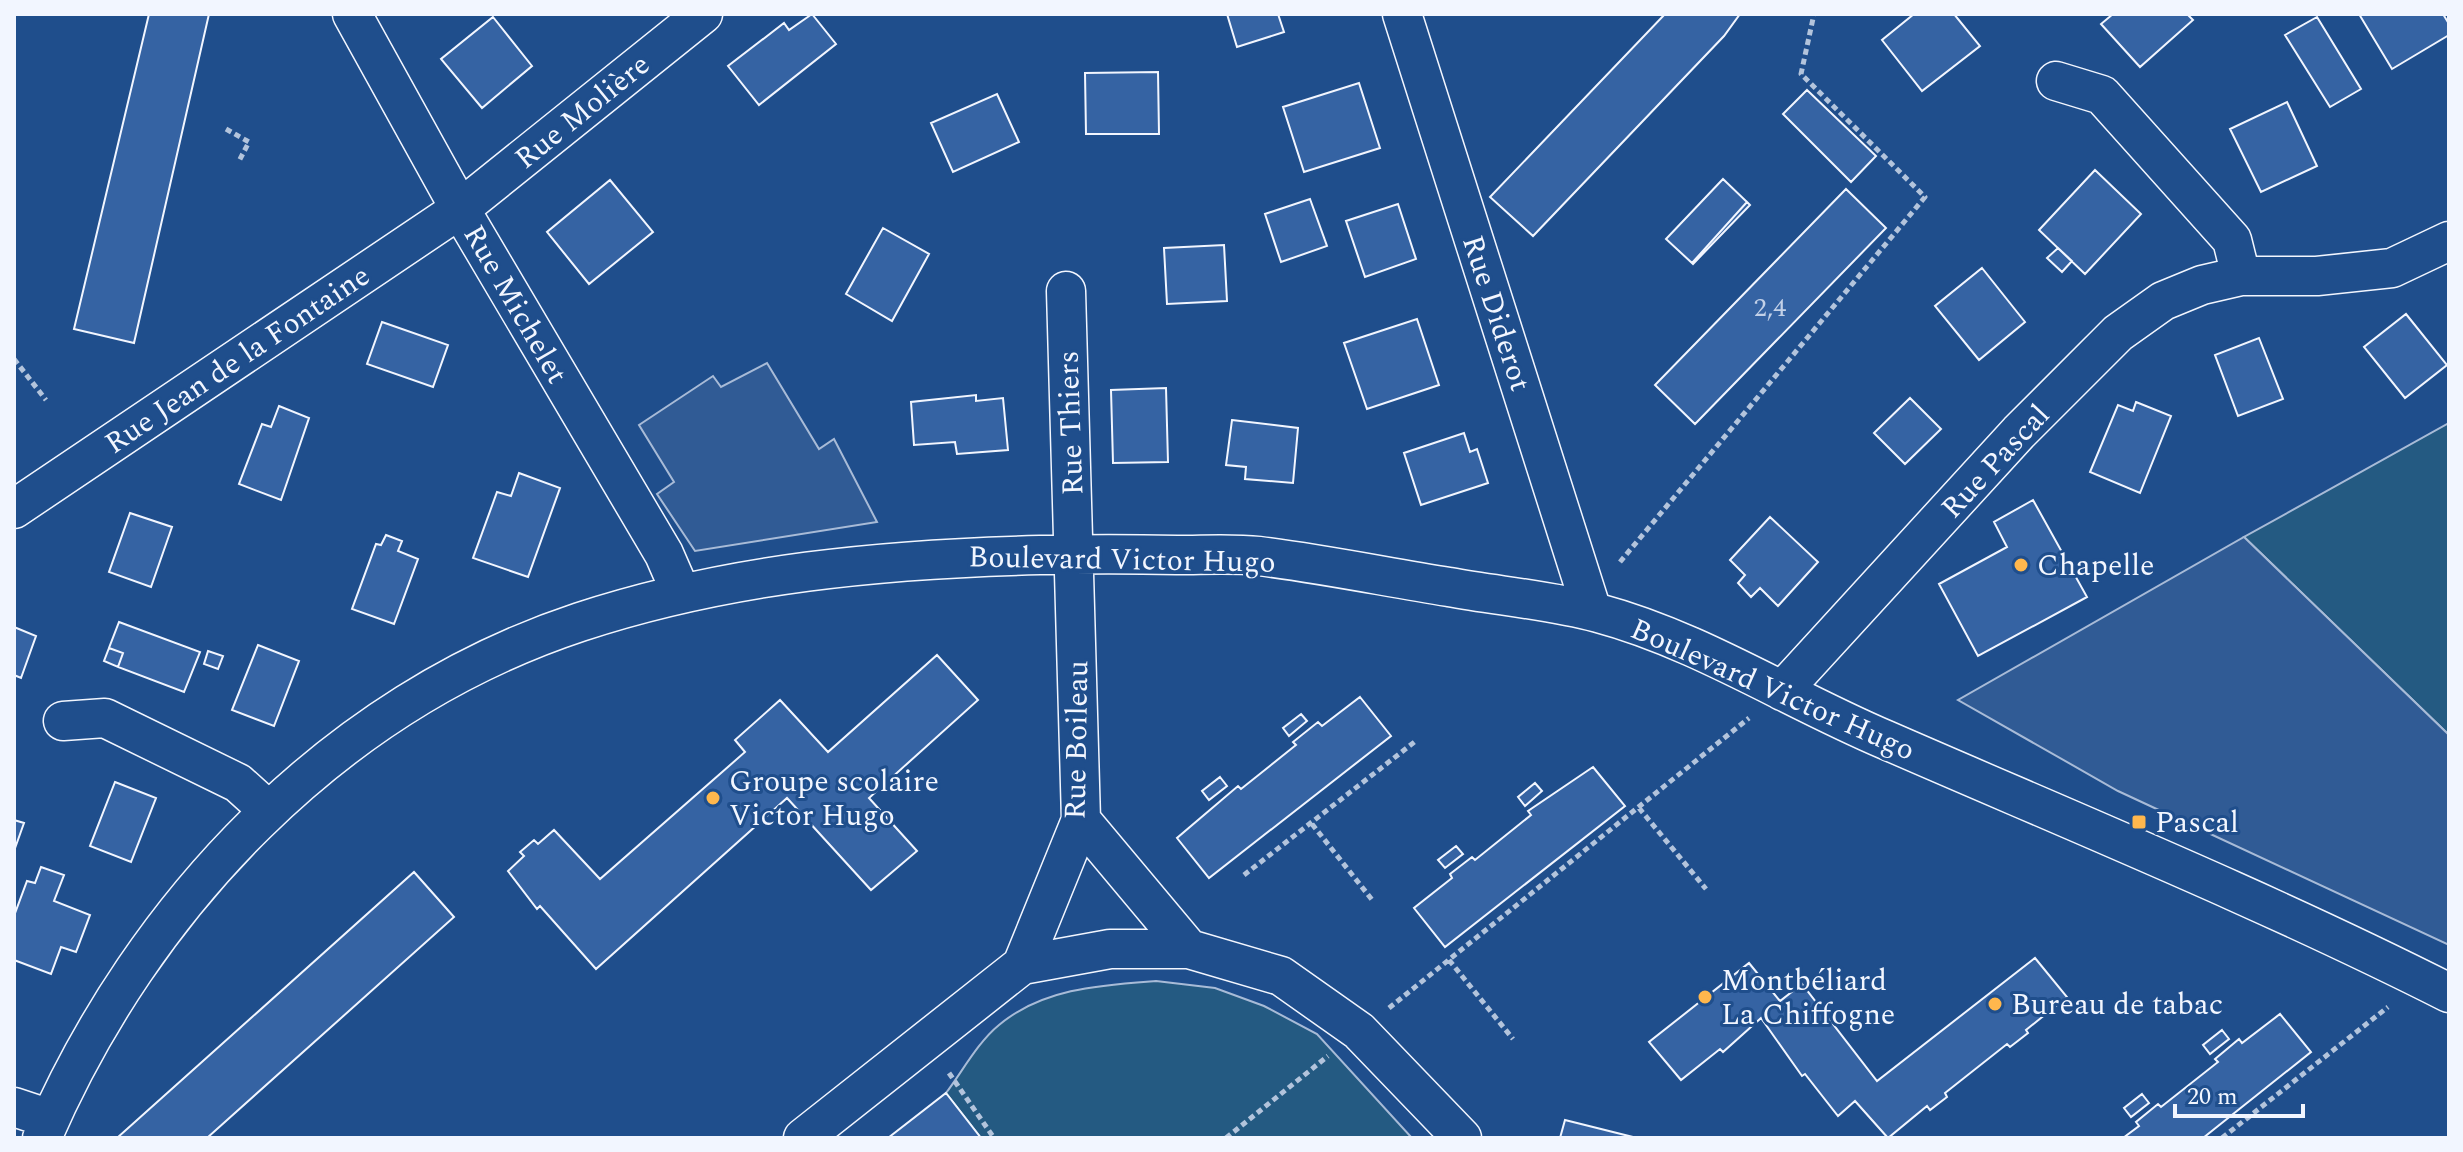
<svg xmlns="http://www.w3.org/2000/svg" width="2463" height="1152" font-family="Spectral,serif">
<rect width="100%" height="100%" fill="#1f4e8c"/>
<path fill="#245a82" stroke="#a8bbd7" stroke-width="2" d="M2449,423V735L2244,537Z
M1156,981L1215,988L1264,1006L1317,1034L1412,1138H981L946,1093C962,1072 978,1042 999,1025C1043,988 1102,985 1156,981Z"/>
<path fill="#305b95" stroke="#a8bbd7" stroke-width="2" d="M767,363L819,449L834,439L877,522L695,551L657,494L674,482L639,425L713,376L721,387Z
M2244,537L2449,735V945L2118,791L1958,700Z"/>
<path fill="#3563a3" stroke="#f2f6ff" stroke-width="2" d="M149,14H209L134,343L74,329Z
M812,14L836,44L759,105L728,66L784,23L789,30Z
M1227,14H1278L1284,32L1237,47Z
M1665,14H1740L1724,36L1533,236L1490,197Z
M1914,14H1954L1980,46L1922,91L1882,40Z
M2113,14H2187L2193,20L2140,67L2101,24Z
M2359,14H2443L2449,24V35L2392,69Z
M493,17L532,66L482,108L441,59Z
M2317,17L2361,89L2330,107L2285,35Z
M1158,72L1159,134H1086L1085,73Z
M1359,83L1380,148L1304,172L1283,107Z
M1807,90L1876,156L1851,182L1783,114Z
M997,94L1019,142L953,172L931,123Z
M2287,102L2317,166L2261,192L2230,129Z
M2095,170L2141,214L2085,274L2039,230Z
M1723,179L1747,202L1692,263L1666,239Z
M610,180L653,232L589,284L547,232Z
M1846,189L1886,228L1695,424L1655,385Z
M1310,199L1327,246L1281,262L1265,214Z
M1747,202L1750,205L1693,264L1692,263Z
M1398,204L1416,259L1365,277L1346,221Z
M883,228L929,254L892,321L846,294Z
M1224,245L1227,301L1167,304L1164,248Z
M2058,248L2072,261L2062,272L2047,258Z
M1982,268L2025,322L1979,360L1935,306Z
M2406,314L2447,365L2405,398L2364,347Z
M1417,319L1439,385L1367,409L1344,343Z
M382,322L448,345L433,387L367,364Z
M2259,338L2283,399L2238,416L2215,355Z
M1166,388L1168,462L1113,463L1111,390Z
M976,395V401L1003,398L1008,450L957,454L955,442L914,445L911,402Z
M1910,398L1941,429L1905,464L1874,433Z
M2136,402L2171,416L2140,493L2090,472L2118,405L2133,411Z
M279,406L309,418L281,500L239,484L262,424L271,427Z
M1232,420L1298,428L1293,483L1245,479L1246,467L1226,465Z
M1464,433L1470,452L1477,449L1488,483L1421,505L1404,453Z
M519,473L560,488L528,577L473,558L497,492L511,496Z
M2033,500L2087,597L1978,656L1939,584L2007,547L1994,522Z
M130,513L172,527L151,587L109,572Z
M1770,517L1818,562L1778,606L1760,588L1751,597L1738,583L1745,575L1730,560Z
M386,535L402,541L398,551L418,559L394,624L352,609L376,544L381,545Z
M119,622L200,652L184,692L118,667L123,653L109,648Z
M14,627L36,636L21,678L14,675Z
M258,645L299,661L274,726L232,710Z
M109,648L123,653L118,667L104,661Z
M208,651L223,656L218,669L204,664Z
M937,655L978,700L869,798L917,851L871,890L787,798L596,969L540,906L537,909L508,871L524,856L520,852L534,840L538,844L554,830L600,879L745,752L735,740L780,700L828,752Z
M1360,697L1391,736L1209,878L1177,838L1238,786L1241,789L1296,745L1293,742L1318,722L1322,726Z
M1301,714L1307,721L1289,736L1283,728Z
M1593,767L1625,806L1445,947L1414,908L1452,878L1450,874L1472,857L1475,860L1531,815L1528,811Z
M1220,777L1227,786L1209,800L1202,791Z
M115,782L156,798L131,862L90,846Z
M1535,783L1542,791L1525,806L1518,797Z
M14,820L24,823L14,851Z
M1456,846L1463,854L1445,868L1438,860Z
M41,867L64,875L54,901L90,915L76,952L61,947L51,974L14,960V916L27,881L35,883Z
M414,872L454,917L207,1138H117Z
M2035,958L2067,997L2026,1030L2028,1033L2010,1047L2007,1044L1945,1093L1947,1097L1930,1110L1927,1106L1888,1138L1855,1101L1838,1116L1805,1074L1802,1076L1761,1018L1723,1052L1720,1049L1681,1080L1649,1042L1749,963L1780,1001L1802,984L1877,1081Z
M2280,1014L2311,1052L2203,1138H2123L2139,1126L2136,1122L2158,1104L2161,1107L2218,1062L2215,1059L2239,1039L2242,1043Z
M2222,1030L2229,1039L2210,1054L2203,1045Z
M946,1093L981,1138H888Z
M2142,1094L2149,1103L2131,1117L2124,1108Z
M1565,1120L1637,1138H1560Z"/>
<g fill="none" stroke-linecap="round" stroke-linejoin="round">
<g stroke="#f2f6ff" stroke-width="41">
<path id="street" d="M352,14L460,209L664,554L681,593
M1402,14L1592,611
M2056,81L2102,95L2232,240L2241,276
M14,509L460,209L703,14
M1782,691L2019,432L2118,333L2163,301L2202,285L2241,276H2317L2392,268L2449,241
M63,721L105,718L238,783L269,811
M1081,820L1189,949
M1022,965L1081,820L1066,291
M14,1107L50,1119
M42,1138C143,904 335,703 580,622C729,573 884,559 1040,555C1086,554 1131,554 1177,555C1204,555 1232,553 1259,556C1323,564 1386,577 1449,587C1498,596 1550,600 1598,613C1699,640 1789,699 1886,740C2074,822 2265,900 2449,993
M803,1138L1022,965L1110,949H1189L1281,976L1359,1031L1462,1138"/>
</g>
<path stroke="#b3c4dc" stroke-width="5" stroke-dasharray="6 4" stroke-linecap="butt" d="M226,129L249,142L239,161
M14,359L46,400
M1620,562L1925,197L1801,74L1814,14
M1639,808L1706,889
M1312,824L1373,901
M1244,875L1417,740
M1449,960L1513,1039
M1389,1008L1749,718
M949,1073L994,1138
M1226,1138L1328,1056
M2222,1138L2388,1007"/>
<use href="#street" stroke="#1f4e8c" stroke-width="38"/>
</g>
<g fill="#ffb74d" stroke="#1f4e8c" stroke-width="3">
<circle cx="2021" cy="565" r="8"/>
<circle cx="713" cy="798" r="8"/>
<rect x="2131" y="814" width="16" height="16" rx="4"/>
<circle cx="1705" cy="997" r="8"/>
<circle cx="1995" cy="1004" r="8"/>
</g>
<g text-anchor="middle" stroke-width="6" stroke-linejoin="round" paint-order="stroke">
<g font-size="26" fill="#c3d1e8">
<text x="1770" y="316">2,4</text>
</g>
<g font-size="30" fill="#f2f6ff" stroke="#1f4e8c">
<text transform="translate(582 111) rotate(-39)" y="10">Rue Molière</text>
<text transform="translate(516 304) rotate(60)" y="10">Rue Michelet</text>
<text transform="translate(1497 313) rotate(72)" y="10">Rue Diderot</text>
<text transform="translate(237 359) rotate(-34)" y="10">Rue Jean de la Fontaine</text>
<text transform="translate(1070 423) rotate(-92)" y="10">Rue Thiers</text>
<text transform="translate(1995 461) rotate(-47)" y="10">Rue Pascal</text>
<text transform="translate(1122 559) rotate(1)" y="10">Boulevard Victor Hugo</text>
<text transform="translate(1773 689) rotate(24)" y="10">Boulevard Victor Hugo</text>
<text transform="translate(1076 740) rotate(-89)" y="10">Rue Boileau</text>
</g>
<g font-size="30" fill="#f2f6ff" stroke="#1f4e8c" text-anchor="start">
<text x="2037" y="575">Chapelle</text>
<text x="729" y="791">Groupe scolaire<tspan x="729" dy="34">Victor Hugo</tspan></text>
<text x="2155" y="832">Pascal</text>
<text x="1721" y="990">Montbéliard<tspan x="1721" dy="34">La Chiffogne</tspan></text>
<text x="2011" y="1014">Bureau de tabac</text>
</g>
</g>
<rect width="2463" height="1152" fill="none" stroke="#f2f6ff" stroke-width="32"/>
<path d="M2175 1104v12h128v-12" fill="none" stroke="#f2f6ff" stroke-width="4"/>
<text x="2187" y="1104" font-size="24" fill="#f2f6ff" stroke="#1f4e8c" stroke-width="6" paint-order="stroke">20 m</text>
</svg>
